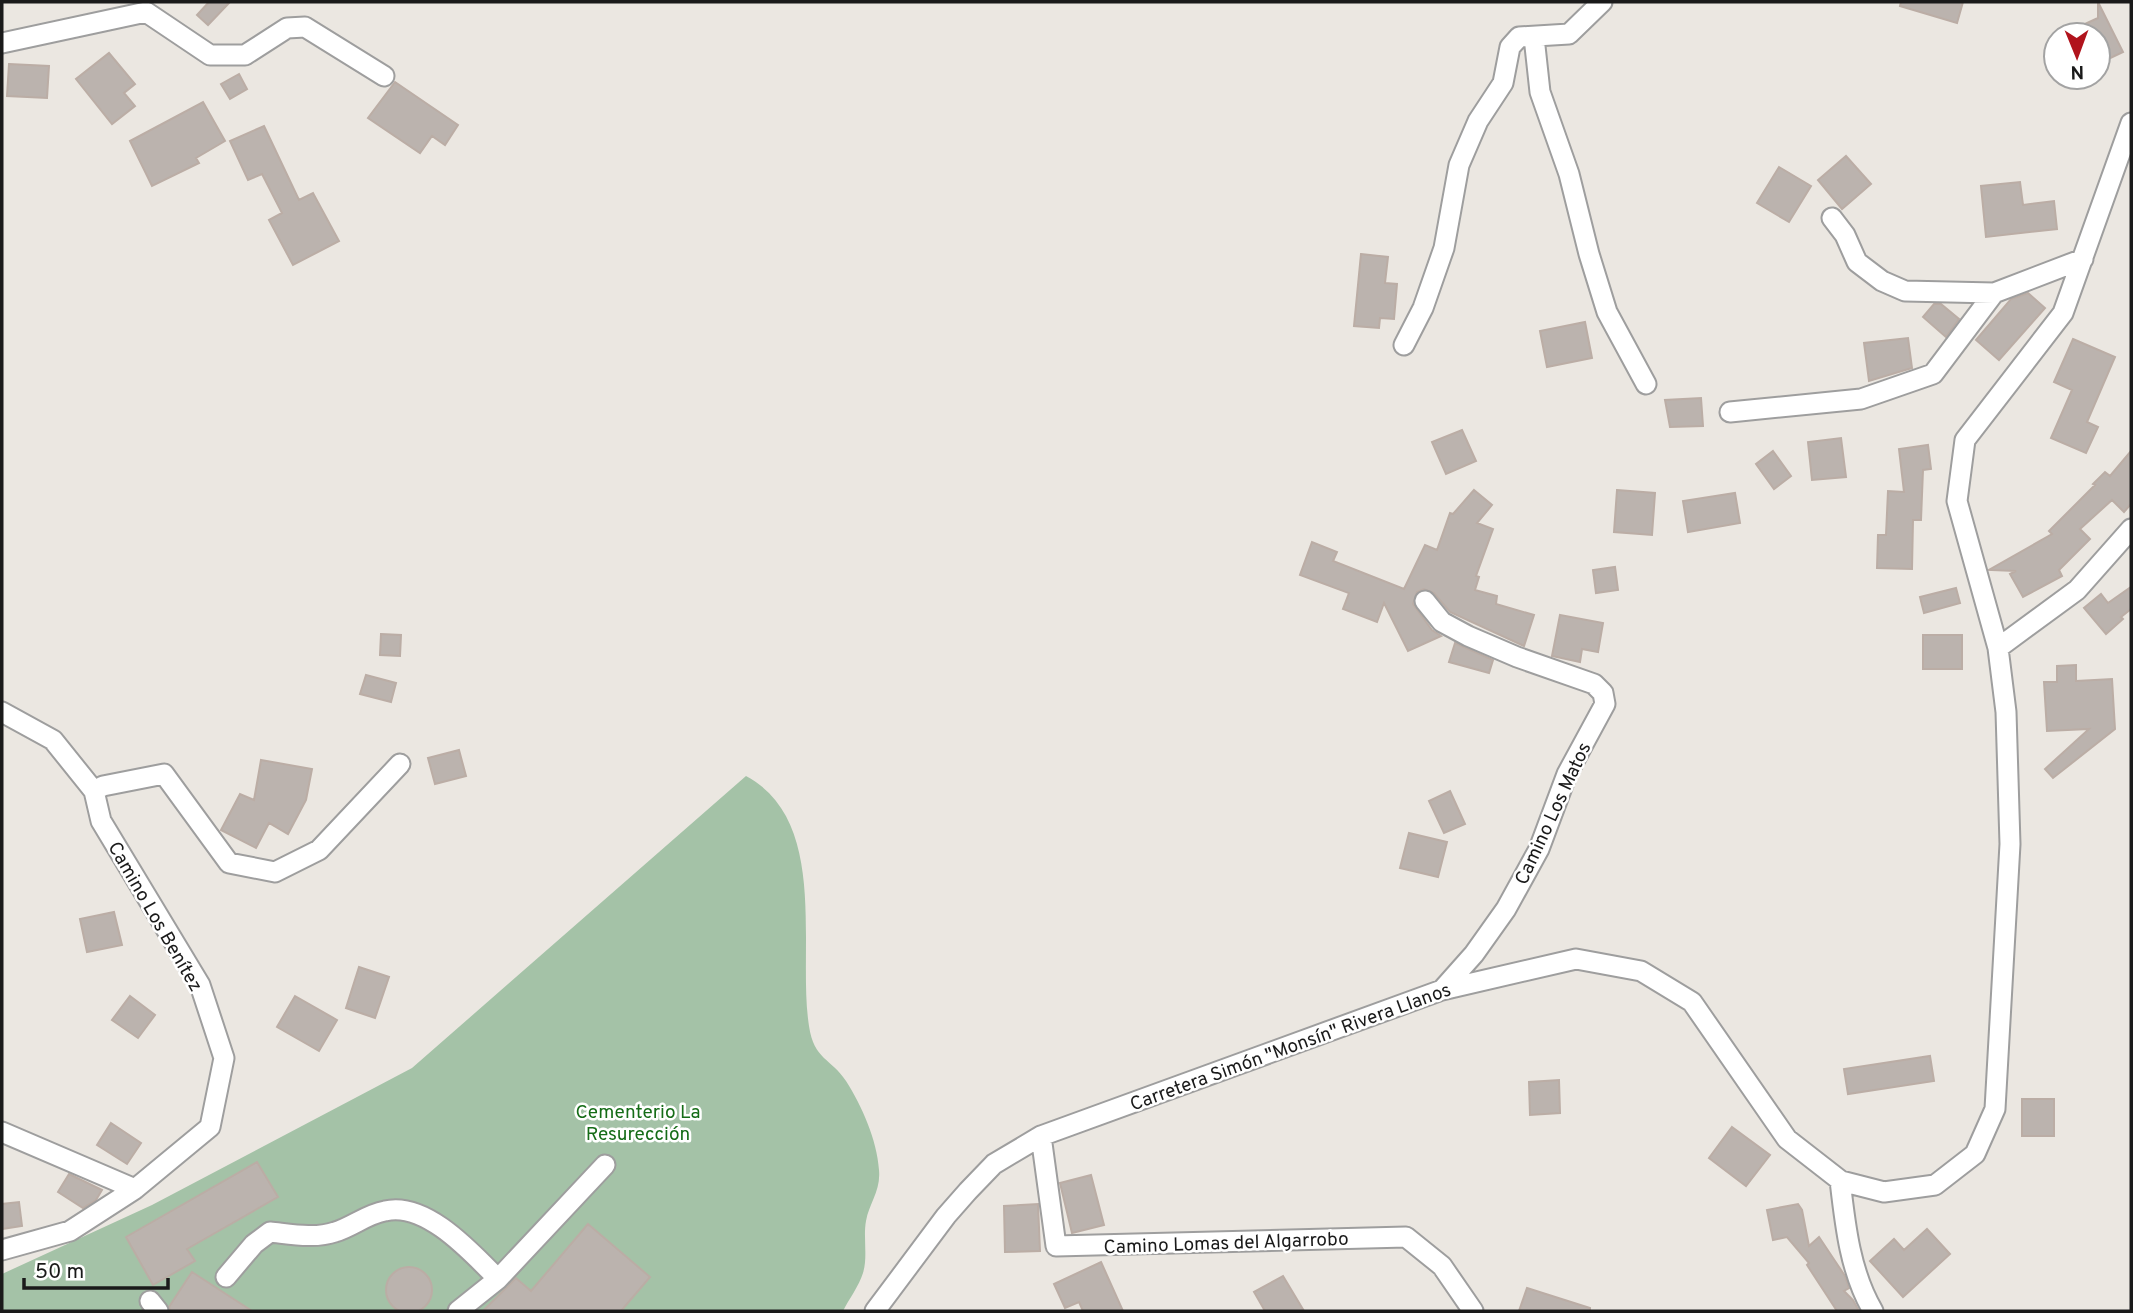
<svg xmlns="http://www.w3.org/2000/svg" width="2133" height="1313" font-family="Overpass,sans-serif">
<rect width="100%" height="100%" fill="#ebe7e1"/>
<path fill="#a4c2a7" d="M746,776C830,821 797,950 809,1026C814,1060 831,1058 846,1081C862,1106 877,1140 879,1170C881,1191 869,1203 866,1221C863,1237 868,1257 863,1273C859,1286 849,1299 843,1311H2V1274L152,1205L412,1068Z"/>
<path fill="#bbb3ae" stroke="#bbada5" stroke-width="2" d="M209,2H230L208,25L197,15Z
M1901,2H1963L1957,23L1900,6Z
M2098,2L2123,52L2098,64V35H2061L2098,18Z
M109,53L135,84L124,93L135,106L112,124L76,79Z
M9,64L49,66L47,98L7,96Z
M239,74L247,89L230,99L221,84Z
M395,82L458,125L445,145L432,136L420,153L368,118Z
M203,102L225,141L196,158L199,163L152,186L130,141Z
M264,126L299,200L313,193L339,241L293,265L269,220L282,213L262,174L248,180L230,141Z
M1846,156L1871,184L1842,209L1818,180Z
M1779,167L1811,186L1789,222L1757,203Z
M2020,182L2023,205L2054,201L2057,229L1986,237L1981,186Z
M1361,254L1388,257L1385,283L1397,284L1394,319L1380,318L1379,328L1354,326Z
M2028,293L2045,308L1999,360L1976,340L2011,299Z
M1934,304H1941L1959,319L1946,337L1923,317Z
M1585,322L1592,358L1547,367L1540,331Z
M1908,338L1912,368L1869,381L1864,343Z
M2073,339L2115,357L2087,422L2098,427L2086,453L2051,438L2072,390L2054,382Z
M1701,398L1703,426L1670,427L1665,400Z
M1462,430L1476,461L1446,474L1432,442Z
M1841,438L1846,477L1812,480L1808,442Z
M1928,445L1931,469L1923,470L1921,520H1913L1912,569L1877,568L1878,535H1886L1888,491L1904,492L1899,449Z
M1773,451L1791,476L1774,489L1756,464Z
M2131,451V504L2124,512L2112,500L2080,529L2090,539L2059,570L2062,576L2023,597L2010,574L2016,571L1989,570L2052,534L2049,531L2095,485L2093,484L2105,472L2110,476Z
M1474,490L1492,505L1477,523L1493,529L1476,576L1479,577L1475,590L1497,596L1496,604L1534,615L1524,646L1450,612L1434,593L1424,589L1417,592L1413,604L1432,630L1441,636L1408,651L1384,603L1377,622L1343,609L1349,593L1300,575L1312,542L1337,552L1333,561L1404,589L1425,545L1437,550L1450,513L1453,514Z
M1617,490L1655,493L1652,535L1614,532Z
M1735,493L1740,523L1688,532L1683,501Z
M1615,567L1618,590L1596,593L1593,570Z
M2131,587V609L2121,617L2123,619L2106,634L2084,608L2101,594L2108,603Z
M1956,588L1960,603L1924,613L1920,597Z
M1560,615L1603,623L1598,652L1582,649L1580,662L1552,656Z
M381,634L401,635L400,656L380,655Z
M1923,635H1962V669H1923Z
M1455,643L1493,660L1489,673L1449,662Z
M2076,665V681L2112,679L2115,729L2053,778L2045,769L2089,729L2047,731L2044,682H2057V666Z
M366,675L396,683L391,702L360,694Z
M459,750L466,776L435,784L428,758Z
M261,760L312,769L306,800L288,834L269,823L256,848L221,830L240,794L254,800Z
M1450,791L1465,824L1444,833L1429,801Z
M1409,833L1447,842L1438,877L1400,868Z
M114,912L122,945L87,952L80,919Z
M359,967L389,977L375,1018L346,1008Z
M130,996L155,1015L138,1038L112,1020Z
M295,996L337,1020L319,1051L277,1027Z
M1930,1056L1934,1081L1848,1094L1844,1069Z
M1559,1080L1560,1113L1530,1115L1529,1082Z
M2022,1099H2054V1136H2022Z
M111,1123L141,1143L127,1164L97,1145Z
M1732,1127L1770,1155L1746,1186L1709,1158Z
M257,1162L278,1197L187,1249L195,1261L153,1285L126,1237Z
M69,1174L102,1190L96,1200L83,1208L58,1192Z
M1091,1175L1104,1225L1072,1233L1060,1183Z
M19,1202L22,1226L2,1229V1204Z
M1038,1204L1040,1251L1005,1252L1004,1206Z
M1798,1204L1802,1210L1809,1246L1819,1237L1845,1276L1849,1288L1844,1291L1853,1300L1859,1311H1837L1807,1265L1809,1263L1787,1237L1773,1240L1767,1210Z
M588,1224L650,1277L621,1311H483L516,1278L531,1291Z
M1927,1229L1950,1254L1903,1297L1870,1261L1894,1239L1904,1250Z
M1101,1262L1123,1311H1083L1079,1302L1065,1308L1054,1284Z
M386 1290a23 23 0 1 1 46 0a23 23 0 1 1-46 0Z
M192,1272L252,1311H170L169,1307Z
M1283,1276L1304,1311H1265L1254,1292Z
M1527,1288L1590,1308V1311H1519Z"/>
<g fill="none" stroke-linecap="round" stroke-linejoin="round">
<g stroke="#9e9e9e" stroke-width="23">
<path id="minor" d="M1534,37L1540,92L1569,174L1589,254L1607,312L1646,384
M2,43L146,12L210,55H245L287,28L305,27L384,76
M1832,218L1845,235L1857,262L1882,281L1905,291L1994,293
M1404,345L1423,308L1444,248L1459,165L1478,121L1503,83L1510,47L1519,37L1569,34L1602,2
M1730,412L1861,399L1933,374L1994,293L2083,259
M1425,601L1442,622L1468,636L1517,657L1594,684L1603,693L1605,704L1567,774L1539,849L1506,909L1474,954L1442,990
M1998,648L2077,590L2131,529
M2,712L53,740L94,791L101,821L200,985L224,1058L210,1127L135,1189L70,1231L2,1250
M94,791L103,786L164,774L229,863L275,872L319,850L400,764
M2,1132L135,1189
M1041,1136L1056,1246L1406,1237L1442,1266L1473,1311
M1840,1180C1845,1224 1850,1272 1873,1311
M226,1277L254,1244L270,1232C290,1234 315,1239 335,1232C352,1227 367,1214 385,1211C426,1201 472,1253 498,1279
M150,1301L158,1311
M458,1311L498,1279L605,1165
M875,1311L946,1216L968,1191L994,1164L1041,1136L1442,990L1576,959L1641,971L1692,1002L1787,1139L1841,1181L1884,1192L1935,1185L1975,1154L1995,1109L2010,844L2006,712L1998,648L1957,501L1965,440L2063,313L2131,123"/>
</g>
<use href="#minor" stroke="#fff" stroke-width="19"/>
</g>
<g text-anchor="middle" stroke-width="5" stroke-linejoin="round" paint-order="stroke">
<g font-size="19" fill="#1a1a1a" stroke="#fff">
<text transform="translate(1552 813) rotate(-65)" y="7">Camino Los Matos</text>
<text transform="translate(156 916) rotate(60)" y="7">Camino Los Benítez</text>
<text transform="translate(1290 1046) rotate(-20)" y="7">Carretera Simón "Monsín" Rivera Llanos</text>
<text transform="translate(1226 1242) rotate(-2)" y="7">Camino Lomas del Algarrobo</text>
</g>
<g font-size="19" fill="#156c17" stroke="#fff">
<text x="638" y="1118">Cementerio La<tspan x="638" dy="22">Resurección</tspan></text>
</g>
</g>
<rect width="2133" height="1313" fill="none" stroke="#1a1a1a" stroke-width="7"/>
<g transform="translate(2077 56) rotate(179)"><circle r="33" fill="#ffffff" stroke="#a3a3a3" stroke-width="2"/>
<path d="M0-5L12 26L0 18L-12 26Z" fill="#b1131c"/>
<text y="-10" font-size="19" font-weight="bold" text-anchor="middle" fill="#1a1a1a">N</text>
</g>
<path d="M24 1278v10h144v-10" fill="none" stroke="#1a1a1a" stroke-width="3.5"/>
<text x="35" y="1278" font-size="21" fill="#1a1a1a" stroke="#ffffff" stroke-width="5" paint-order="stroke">50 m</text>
</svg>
